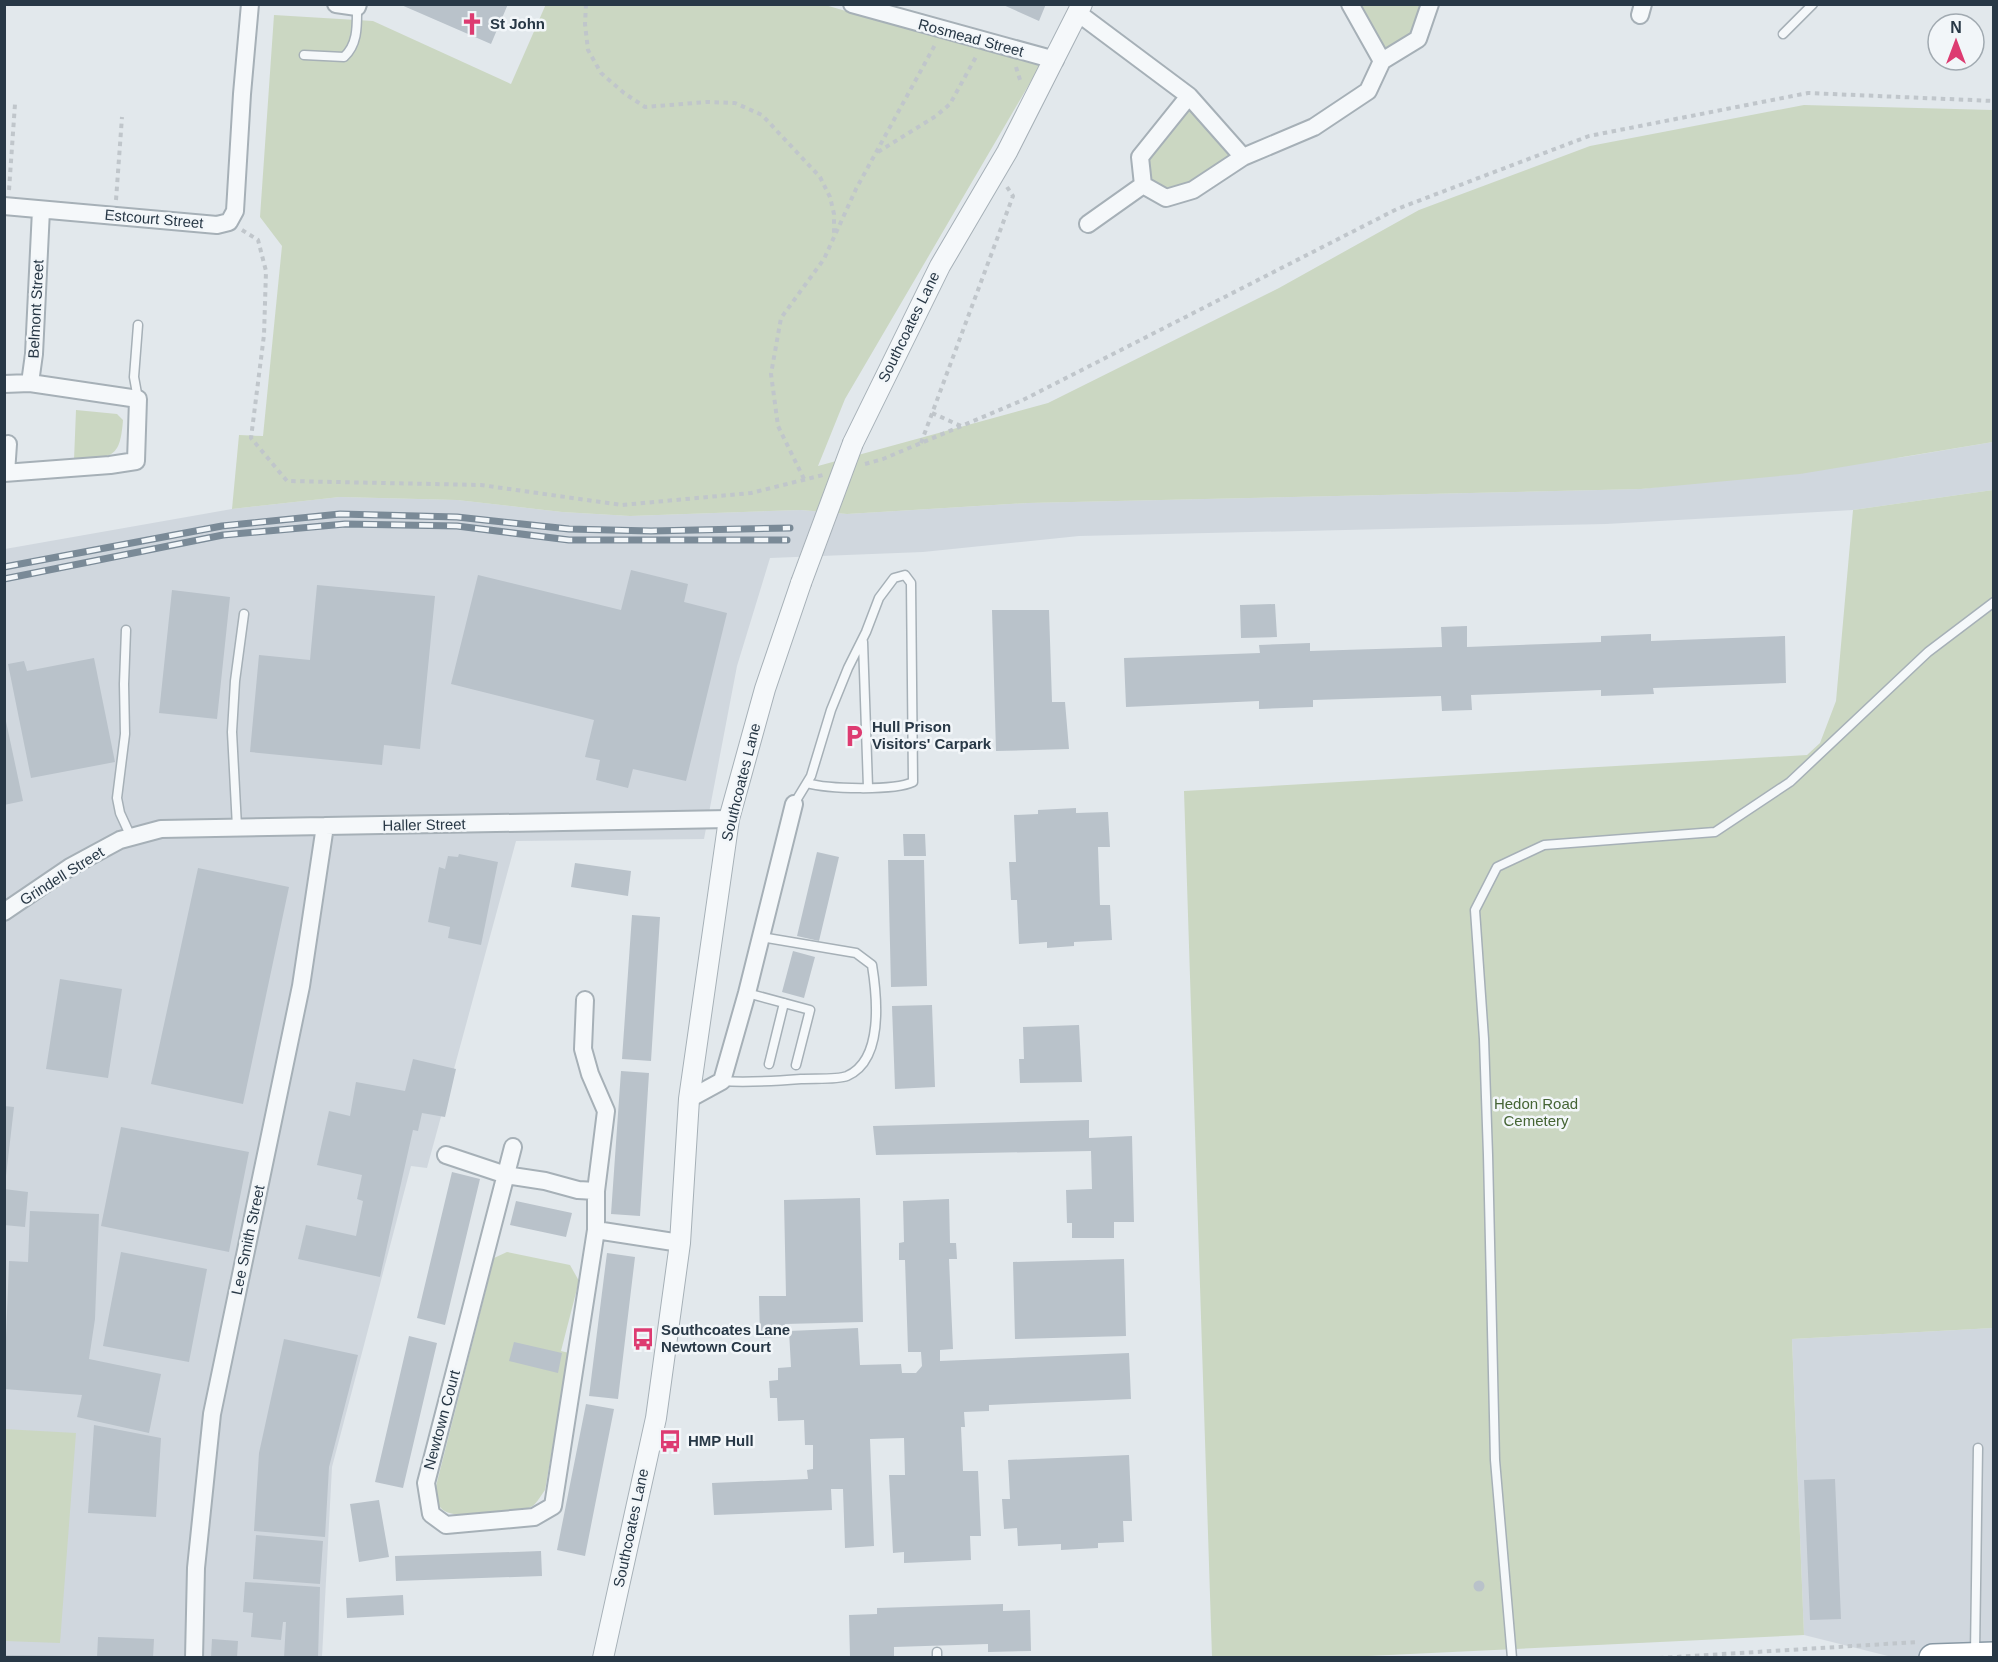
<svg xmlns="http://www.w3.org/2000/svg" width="1998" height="1662" font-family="Helvetica,sans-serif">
<rect width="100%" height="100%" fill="#e2e8ec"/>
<path fill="#d0d7de" d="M1993,442V490L1853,510L1606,524L1079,536L923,552L770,558L737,666L704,839L516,841L427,1168L411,1166L332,1467L322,1657L5,1658V549L232,509L340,497L457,500L562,512L630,516L801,510L847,514L1028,503L1641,489L1904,457Z
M1993,1328V1657H1892L1804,1635L1792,1339Z"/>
<path fill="#cbd7c2" d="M546,4L825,5L950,41L1041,64L845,399L818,466L1048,403L1279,288L1419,210L1590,146L1804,105L1993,110V442L1800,474L1641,489L1028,503L847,514L801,510L630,516L562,512L457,500L340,497L232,509L239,435L263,436L282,246L260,217L274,15L373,21L511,84Z
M1350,5H1430L1418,39L1382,61Z
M1189,96L1243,157L1166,198L1143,185L1140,157Z
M76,410L117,414L123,420C120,461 111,456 74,460Z
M1993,490V1328L1792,1339L1804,1635L1347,1657H1212L1184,791L1807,755L1820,743L1836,701L1853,510Z
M507,1252L570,1265L579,1281L561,1351L569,1353L545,1490C542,1494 538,1501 534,1505C522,1515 455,1520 443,1510C436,1504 436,1498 435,1490L494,1258Z
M4,1429L76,1433L60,1643L5,1641Z"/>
<path fill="#b9c2ca" d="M399,4H508L491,44Z
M1001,4H1046L1039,21Z
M631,570L688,584L684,602L727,613L686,781L633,769L628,788L596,780L600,760L585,757L594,720L451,684L478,575L621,610Z
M317,585L435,596L420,749L384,745L382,765L250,752L259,655L310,660Z
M172,590L230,597L217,719L159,713Z
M1275,604L1277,637L1241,638L1240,605Z
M992,610H1049L1052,702H1065L1069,749L996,751Z
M1467,626V647L1601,642V636L1651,634V641L1785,636L1786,683L1653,688L1654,694L1601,696V690L1471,695L1472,710L1442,711L1441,696L1313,700V707L1259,709V701L1126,707L1124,658L1260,653L1259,645L1310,643V651L1442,647L1441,627Z
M94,658L115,762L31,778L8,664L24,661L27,671Z
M4,712L23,801L4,805Z
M1076,808V813L1108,812L1110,847H1098L1100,905H1110L1112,940L1074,942V946L1047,948V942L1019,944L1017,900H1011L1009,862H1016L1014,815L1038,814V810Z
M903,834H925L926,856H904Z
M817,852L839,857L819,941L797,936Z
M459,854L498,862L481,945L448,938L450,927L428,922L439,867L445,869L448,856L458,857Z
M888,860H924L927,986L891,987Z
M575,863L631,871L628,896L571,887Z
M198,868L289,887L243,1104L151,1084Z
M632,915L660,917L651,1061L622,1059Z
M793,951L815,957L804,998L782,992Z
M60,979L122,989L108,1078L46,1069Z
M932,1005L935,1087L895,1089L892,1006Z
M1079,1025L1082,1082L1020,1083L1019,1059H1024L1023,1027Z
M413,1059L456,1069L445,1117L422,1113L418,1131L413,1130L380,1277L298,1259L306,1225L356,1236L363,1201L357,1199L362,1175L317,1165L329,1111L350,1116L356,1082L405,1091Z
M621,1071L649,1073L640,1216L611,1214Z
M4,1106L14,1107L6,1176H4Z
M1089,1120V1138L1132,1136L1134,1222H1114V1238H1072V1223H1067L1066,1190L1092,1189L1091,1151L876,1155L873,1126Z
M121,1127L249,1152L229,1252L101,1226Z
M452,1172L480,1179L445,1325L417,1318Z
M4,1189L28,1192L25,1227L4,1225Z
M860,1198L863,1322L785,1324V1337L760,1338L759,1296H786L784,1200Z
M949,1199L950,1243H956L957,1259H949L953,1349L940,1350V1361L1129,1353L1131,1399L989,1405V1411L964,1412L965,1427H961L963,1471H978L981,1536H970L971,1560L904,1563V1552L893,1553L889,1475H905L904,1438L870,1439L874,1546L845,1548L843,1489H831L832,1510L714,1515L712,1483L808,1479L807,1470L813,1469V1445H805L804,1420L778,1421L777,1398H770L769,1381L778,1380V1368L791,1367L789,1331L858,1328L860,1365L901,1364L902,1373H916L922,1366L921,1352H908L905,1260H899V1243L904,1242L903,1201Z
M516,1201L572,1213L566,1237L510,1225Z
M30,1211L99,1214L95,1319L89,1359L161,1374L149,1433L77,1417L82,1395L4,1389L9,1261L28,1262Z
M121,1252L207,1269L189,1362L103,1346Z
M607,1253L635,1257L618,1399L589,1396Z
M1124,1259L1126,1336L1015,1339L1013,1262Z
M409,1336L437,1343L403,1488L375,1482Z
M284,1339L358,1355L329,1467L325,1537L254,1531L259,1453Z
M514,1342L562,1353L558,1373L509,1361Z
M586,1404L614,1409L585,1556L557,1550Z
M94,1425L161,1438L156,1517L88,1513Z
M1129,1455L1132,1521H1123L1124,1542L1098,1543V1548L1061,1550V1544L1018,1546L1017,1528L1004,1529L1002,1499H1010L1008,1460Z
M1835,1479L1841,1619L1810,1620L1804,1480Z
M379,1500L389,1557L359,1562L350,1504Z
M256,1535L323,1541L320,1584L253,1579Z
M541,1551L542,1576L396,1581L395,1556Z
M1473.5 1586a5.5 5.5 0 1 1 11 0a5.5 5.5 0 1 1-11 0Z
M245,1582L320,1587L318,1658H284L286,1622H283L281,1640L251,1637L253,1613L243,1612Z
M403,1595L404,1615L347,1618L346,1598Z
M1003,1604V1611L1030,1610L1031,1651L988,1652V1644L894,1647V1656L850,1657L849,1615L877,1614V1608Z
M98,1637L154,1639L153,1658H97Z
M212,1639L238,1641L237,1658H211Z
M4,1655L70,1656V1658H4Z"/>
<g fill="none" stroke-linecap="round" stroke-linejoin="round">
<g stroke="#a6b0b7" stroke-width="11">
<path id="service" d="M1783,34L1813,4
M304,55L344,57C358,44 357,26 357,7
M138,399L134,377L138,325
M126,630L124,684L125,734L117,798L120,813L131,837
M863,642L868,787
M794,804L811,776L831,710L848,668L866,632L879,598L894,578L905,575L911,583L913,782C894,791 827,789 807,783
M237,827L232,732L235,681L244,614
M747,993L810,1010L796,1065
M769,1064L784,1003
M722,1081C749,1083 775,1081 801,1079C813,1078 837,1080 847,1076C884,1060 877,996 872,965L856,953L761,937
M937,1652V1658
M1975,1653L1978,1448
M1512,1658L1495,1460L1488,1155L1484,1039L1475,910L1497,867L1544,845L1715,832L1790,782L1928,652L1994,602"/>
</g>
<g stroke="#a6b0b7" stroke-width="20">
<path id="minor" d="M336,4L357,7L358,4
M852,4L1055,60
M1350,4L1382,61
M1078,13L1189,96L1243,157L1314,127L1368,91L1382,61L1418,39L1430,4
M1640,15L1643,4
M1189,96L1140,157L1143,185L1166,198L1193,190L1243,157
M4,206L217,225L229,222L235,211L242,94L250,4
M1088,224L1143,185
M4,384L30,383L34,354L41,210
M4,473L110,465L136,461L138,399L30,383
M6,473L8,444
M4,912L70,867L120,840L161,829L729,819
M689,1099L722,1081L747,993L794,804
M513,1147L426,1483L431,1514L446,1525L534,1517L553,1506L596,1230V1191L606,1111L590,1074L583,1049L585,1000
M446,1155L506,1175L545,1181L578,1190L596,1191
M596,1230L680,1243
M194,1658L196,1568L212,1414L301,986L325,826"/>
</g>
<g stroke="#a6b0b7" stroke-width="22">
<path id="tertiary" d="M853,443L940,266L1007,152L1082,4
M603,1658L656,1418L680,1243L689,1099L729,819L765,689L801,583"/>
</g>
<g stroke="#8898a4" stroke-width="30">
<path id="trunk" d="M1933,1658L1994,1656"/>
</g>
<path stroke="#c0c6cb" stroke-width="4" stroke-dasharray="4.5 4.5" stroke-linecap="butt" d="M586,4L585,24L588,50L601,73L624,93L645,107L707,102L735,103L762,115L820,177L830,197L834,214V234
M1016,67L1021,83
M878,152L936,116L950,104L977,55
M9,190L15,104
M116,200L122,117
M242,230L258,240L266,271L264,335L251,438L287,481L481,485L622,505L751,493L823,475
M932,413L961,426
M921,443L1013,196L1007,187
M865,464L883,459L1023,400L1397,209L1589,136L1808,93L1994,101
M804,479L778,426L771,374L781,318L824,259L856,189L936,43
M1659,1658L1918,1642"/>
<use href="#service" stroke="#f5f8fa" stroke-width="8"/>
<use href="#minor" stroke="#f5f8fa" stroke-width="16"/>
<use href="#tertiary" stroke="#f5f8fa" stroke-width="20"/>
<use href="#trunk" stroke="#fff" stroke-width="27"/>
<g stroke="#7a8a97" stroke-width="7">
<path id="rail" d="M4,567L222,526L340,514L457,517L569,529L651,531L790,528
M4,579L223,535L345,524L457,526L569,540H787"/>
</g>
<use href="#rail" stroke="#f2f6f9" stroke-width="4.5" stroke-dasharray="14" stroke-linecap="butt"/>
<g stroke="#a6b0b7" stroke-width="22" stroke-linecap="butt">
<path id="tertiary-bridge" d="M801,583L853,443"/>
</g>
<use href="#tertiary-bridge" stroke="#f5f8fa" stroke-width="20"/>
</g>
<defs>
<g id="church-bare" transform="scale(1.8)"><path d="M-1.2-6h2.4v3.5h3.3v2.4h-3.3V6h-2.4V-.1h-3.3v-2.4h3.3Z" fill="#dd3b71" stroke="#f2f6f9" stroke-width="2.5" paint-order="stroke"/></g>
<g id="parking-bare" transform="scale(1.8)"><path d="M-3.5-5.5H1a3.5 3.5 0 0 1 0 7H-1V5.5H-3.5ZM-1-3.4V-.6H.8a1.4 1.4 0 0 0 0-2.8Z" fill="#dd3b71" stroke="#f2f6f9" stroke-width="2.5" paint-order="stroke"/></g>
<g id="bus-bare" transform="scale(1.8)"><path d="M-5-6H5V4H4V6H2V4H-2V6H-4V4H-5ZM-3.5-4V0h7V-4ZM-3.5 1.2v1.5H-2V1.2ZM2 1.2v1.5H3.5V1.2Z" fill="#dd3b71" stroke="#f2f6f9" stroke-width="2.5" paint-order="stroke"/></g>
</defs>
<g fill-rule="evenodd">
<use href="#church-bare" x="472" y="24"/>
<use href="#parking-bare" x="854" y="736"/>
<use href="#bus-bare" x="643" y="1339"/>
<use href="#bus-bare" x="670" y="1441"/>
</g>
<g text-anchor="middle" stroke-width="5" stroke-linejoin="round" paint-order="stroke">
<g font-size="15" font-weight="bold" fill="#283846" stroke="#f2f6f9" text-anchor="start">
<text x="490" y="29">St John</text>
<text x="872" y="732">Hull Prison<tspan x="872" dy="17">Visitors' Carpark</tspan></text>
<text x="661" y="1335">Southcoates Lane<tspan x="661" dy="17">Newtown Court</tspan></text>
<text x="688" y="1446">HMP Hull</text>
</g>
<g font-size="15" fill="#283846" stroke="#f2f6f9">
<text transform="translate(971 38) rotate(15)" y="5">Rosmead Street</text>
<text transform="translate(154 219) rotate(5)" y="5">Estcourt Street</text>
<text transform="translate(36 309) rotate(-87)" y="5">Belmont Street</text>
<text transform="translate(909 327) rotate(-64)" y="5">Southcoates Lane</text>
<text transform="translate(741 782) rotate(-76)" y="5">Southcoates Lane</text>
<text transform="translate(424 825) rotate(-1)" y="5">Haller Street</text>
<text transform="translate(62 876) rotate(-32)" y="5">Grindell Street</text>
<text transform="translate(248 1240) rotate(-78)" y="5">Lee Smith Street</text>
<text transform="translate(442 1420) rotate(-75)" y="5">Newtown Court</text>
<text transform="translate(631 1528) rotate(-78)" y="5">Southcoates Lane</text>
</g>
<g font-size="15" fill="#456434" stroke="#f2f6f9">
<text x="1536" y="1109">Hedon Road<tspan x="1536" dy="17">Cemetery</tspan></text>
</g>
</g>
<rect width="1998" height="1662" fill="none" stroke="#283846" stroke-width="12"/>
<g transform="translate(1956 42)"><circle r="28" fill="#f2f6f9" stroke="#a1aab1" stroke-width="1.5"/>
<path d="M0-4.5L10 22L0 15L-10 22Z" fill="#dd3b71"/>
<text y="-9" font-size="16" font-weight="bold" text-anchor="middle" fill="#283846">N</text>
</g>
</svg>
